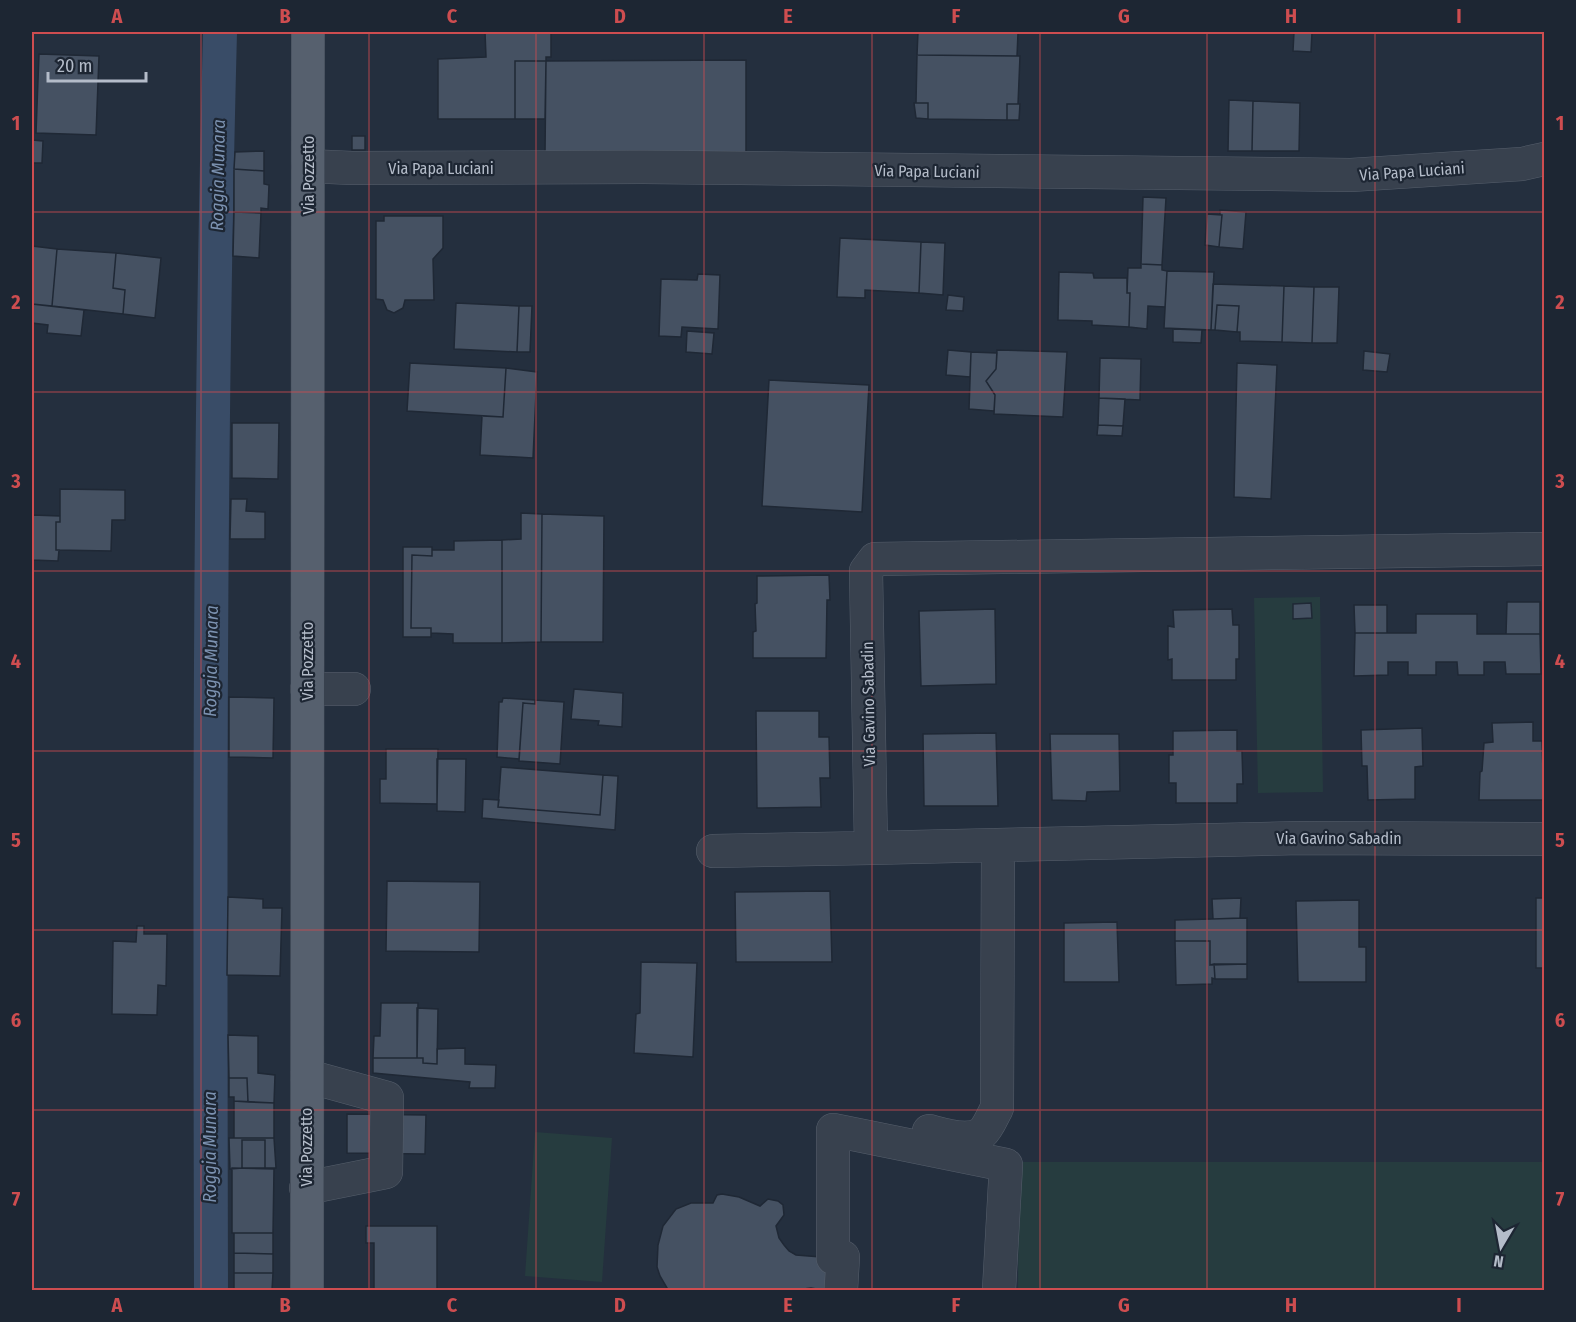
<svg xmlns="http://www.w3.org/2000/svg" width="1576" height="1322" font-family="'Fira Sans Condensed',sans-serif">
<rect width="100%" height="100%" fill="#242f3e"/>
<path fill="#263c3f" d="M1320,597L1323,792L1258,793L1254,598Z
M535,1132L612,1138L602,1282L525,1276Z
M1019,1162H1544V1290H1018Z"/>
<g fill="none" stroke-linecap="round" stroke-linejoin="round">
<path stroke="#394c67" stroke-width="34" d="M211,1290C210,871 209,451 220,32"/>
</g>
<path fill="#455162" stroke="#1f2835" stroke-width="1.5" d="M485,32H551V57H546V61H515V119H438V59L486,57Z
M918,32L1018,33L1017,56L917,55Z
M1294,32H1312L1311,52L1293,51Z
M39,54L99,56L96,135L36,133Z
M917,55L1020,56L1018,104H1007V120L928,119V103H916Z
M746,60V154H545L546,61Z
M515,61H546L545,119H515Z
M1229,100L1253,101L1252,151H1228Z
M1253,101L1300,103L1299,151H1252Z
M914,103H928V119L916,118Z
M1007,104H1020L1019,120H1007Z
M352,136H365V150H352Z
M32,140L43,141L42,163H32Z
M264,151V171L234,169L235,152Z
M234,169L264,171V184L269,185L268,209L261,208V213L234,212Z
M1143,197L1166,198L1162,265L1141,264Z
M1220,210L1246,212L1243,249L1219,247L1222,215H1220Z
M234,212L261,213L259,258L233,256Z
M1207,214L1222,215L1219,247L1205,245Z
M384,216H443V248L433,259L434,300H405L403,308L394,313L387,310L383,300L376,299V221H384Z
M840,238L921,242L919,293L865,290V298L837,297Z
M921,242L945,243L943,295L919,293Z
M32,246L57,249L52,306L32,304Z
M57,249L116,253L113,288L125,290L123,314L52,306Z
M116,253L161,258L155,318L123,314L125,290L113,288Z
M1141,264L1162,265V270L1167,271L1165,307L1148,306L1147,329L1129,327L1130,293H1127L1128,268H1141Z
M1167,271L1214,272L1211,330L1164,328Z
M1059,272L1093,273L1094,278H1127V293H1130L1129,327L1092,325V321L1058,320Z
M698,274L720,275L718,329L682,327L681,337L659,336L661,279L697,280Z
M1213,284L1284,286L1282,342L1240,341V332H1237L1239,306L1217,305L1215,330H1211Z
M1284,286L1314,287L1312,343L1282,342Z
M1314,287H1339L1337,343H1312Z
M948,295L964,297L963,311L946,310Z
M456,303L519,306L517,352L454,349Z
M32,304L84,310L81,336L47,333L48,325L32,323Z
M1217,305L1239,306L1237,332L1215,330Z
M519,306H532L530,352H517Z
M1173,329L1202,330L1201,343L1173,342Z
M687,331L714,333L712,354L686,352Z
M948,350L971,352L970,377L946,375Z
M997,350L1067,352L1063,417L994,414L995,395L986,381L996,369Z
M1364,351L1390,354L1387,372L1363,370Z
M971,352L997,353L996,369L986,381L995,395L994,411L969,409Z
M1100,358L1141,359L1140,400L1099,398Z
M410,363L506,368L503,417L407,411Z
M1237,363L1277,365L1271,499L1234,497Z
M506,368L537,372L533,458L480,455L482,416L503,417Z
M769,380L869,385L862,512L762,506Z
M1099,398L1125,399L1123,426L1098,425Z
M232,423H279L278,479L232,478Z
M1098,425L1123,426L1122,436L1097,435Z
M60,489L125,490V520H112L111,551L56,550V522H60Z
M231,499H247L246,511L265,512V539H230Z
M521,513L542,514L541,642L502,643V540L521,539Z
M542,514L604,516L603,642H541Z
M32,515L60,516V522H56V550H59L58,561L32,560Z
M502,540V643H453V634L431,633V628H411L412,555L432,556V550H454V541Z
M403,547H432V556L412,555L411,628H431V637H403Z
M829,575L830,600H827L826,658H753V632L756,631L755,604L757,603V576Z
M1507,602H1540V634H1506Z
M1311,603L1312,618L1293,619V604Z
M1354,605H1387V633H1355Z
M995,609L996,684L921,686L919,611Z
M1232,609L1233,625H1239V659H1236V680H1172V659L1168,660V626L1174,627L1173,610Z
M1416,614H1477V634H1540L1541,674H1506L1505,662H1484V675H1458L1457,662H1436V675H1408V662H1388V675L1354,676L1355,633H1416Z
M574,689L623,693L622,727L598,725L599,721L571,719Z
M229,697L274,698L273,758L229,757Z
M503,698L535,700V704L523,703L519,759L497,757L499,702H502Z
M535,700L564,702L560,764L519,761L523,703L535,704Z
M756,711H819V737H829L830,778H820L821,807L757,808Z
M1533,722V741H1542L1544,800H1479L1480,772L1482,771L1484,743L1493,742L1492,723Z
M1422,728L1423,766L1415,767V799L1368,800L1367,766H1362L1361,730Z
M1237,730V751H1242L1243,784H1237V803H1176V783H1169V755H1173V731Z
M996,733L998,806H924L923,734Z
M1050,734H1119L1120,791L1087,792L1086,801L1052,800Z
M386,749H438L437,804L380,803V779H386Z
M437,759H466L465,812L437,811Z
M501,767L603,775L600,815L498,807Z
M603,775L618,776L615,830L482,818L483,799L499,800L498,807L600,815Z
M387,881L480,882L479,952L386,951Z
M830,891L832,962H736L735,892Z
M228,897L263,899V908H282L280,976L227,975Z
M1241,898L1240,918L1213,919L1212,899Z
M1536,898H1544V968H1536Z
M1359,900V947H1366V982H1298L1296,901Z
M1247,918V964L1210,965V941H1175V920Z
M1117,922L1119,982H1064V923Z
M137,926H144V934H167L166,986L158,985L157,1015L112,1014L113,941L136,942Z
M1175,941H1210V965L1214,964L1215,979L1212,978V984L1176,985Z
M641,962L697,963L693,1057L634,1053L636,1014L640,1013Z
M1214,964H1247V979H1215Z
M381,1003H418L417,1058H373L374,1036H380Z
M417,1008L438,1009L437,1064L423,1063V1058H417Z
M228,1035L258,1036V1073L275,1075L274,1103L248,1102L247,1078H229Z
M465,1048V1064L496,1065L495,1088H469L470,1082L373,1073V1058H423V1063L437,1064V1049Z
M229,1078H247L248,1102L234,1101V1097H229Z
M234,1101L274,1103V1138H234Z
M347,1114L426,1115L425,1154L347,1153Z
M229,1138H274L276,1168H265V1140H242V1168L230,1169Z
M242,1140H265V1168H242Z
M232,1168L274,1169L273,1233H232Z
M722,1194L739,1197L760,1206L768,1199L778,1201L783,1205L784,1215L776,1226L779,1238L784,1245L789,1251L796,1255L821,1257L841,1290H822L811,1288L796,1290H670L667,1288L660,1276L657,1267L658,1245L663,1226L676,1209L691,1203H713L717,1195Z
M366,1226H437V1290H374V1243H366Z
M234,1233H273V1254L234,1253Z
M234,1253L273,1254V1273H234Z
M234,1273H273L272,1290H234Z"/>
<g fill="none" stroke-linecap="round" stroke-linejoin="round">
<g stroke="#565f6c" stroke-width="34">
<path id="minor" d="M308,166L352,168L643,167L1351,175L1522,164L1544,159
M1544,549L875,559L866,571L871,848L1301,838L1544,839
M307,689H354
M713,851L871,848
M929,1131C944,1135 968,1143 982,1133C988,1128 993,1115 997,1108L998,845
M306,1188L386,1172L387,1098L307,1076
M841,1290L843,1257L833,1258V1130L1006,1165L999,1290"/>
</g>
<g stroke="#414a57" stroke-width="34">
<path id="major" d="M307,1290L308,32"/>
</g>
<use href="#minor" stroke="#38414e" stroke-width="33"/>
<use href="#major" stroke="#56606e" stroke-width="33"/>
</g>
<path fill="none" stroke="#ce4d50" stroke-width="1.5" stroke-opacity="0.55" d="M201,32V1290M369,32V1290M536,32V1290M704,32V1290M872,32V1290M1040,32V1290M1207,32V1290M1375,32V1290M32,212H1544M32,392H1544M32,571H1544M32,751H1544M32,930H1544M32,1110H1544"/>
<g text-anchor="middle" stroke-width="4.5" stroke-linejoin="round" paint-order="stroke">
<g font-size="16" fill="#b4bcc9" stroke="#1d2633">
<text x="441" y="174">Via Papa Luciani</text>
<text transform="translate(927 171) rotate(1)" y="6">Via Papa Luciani</text>
<text transform="translate(1412 171) rotate(-4)" y="6">Via Papa Luciani</text>
<text transform="translate(308 175) rotate(-90)" y="6">Via Pozzetto</text>
<text transform="translate(307 661) rotate(-90)" y="6">Via Pozzetto</text>
<text transform="translate(868 704) rotate(-91)" y="6">Via Gavino Sabadin</text>
<text x="1339" y="844">Via Gavino Sabadin</text>
<text transform="translate(306 1147) rotate(-90)" y="6">Via Pozzetto</text>
</g>
<g font-size="18" font-style="italic" fill="#7c92b1" stroke="#1d2633">
<text transform="translate(218 175) rotate(-89)" y="6">Roggia Munara</text>
<text transform="translate(211 661) rotate(-89)" y="6">Roggia Munara</text>
<text transform="translate(210 1147) rotate(-90)" y="6">Roggia Munara</text>
</g>
</g>
<rect width="1576" height="1322" fill="none" stroke="#1d2633" stroke-width="66"/>
<g transform="translate(1501 1247) rotate(190)" stroke="#1d2633" stroke-width="4.5" paint-order="stroke">
<path d="M0-4.5L10 22L0 15L-10 22Z" fill="#b4bcc9"/>
<text y="-9" font-size="16" font-weight="bold" text-anchor="middle" fill="#b4bcc9">N</text>
</g>
<path d="M48 72v9h98v-9" fill="none" stroke="#b4bcc9" stroke-width="3"/>
<text x="57" y="72" font-size="18" fill="#b4bcc9" stroke="#1d2633" stroke-width="4.5" paint-order="stroke">20 m</text>
<rect x="33" y="33" width="1510" height="1256" fill="none" stroke="#ce4d50" stroke-width="2"/>
<g font-size="20" text-anchor="middle" font-weight="bold" fill="#ce4d50">
<text x="117" y="23">A</text>
<text x="285" y="23">B</text>
<text x="452" y="23">C</text>
<text x="620" y="23">D</text>
<text x="788" y="23">E</text>
<text x="956" y="23">F</text>
<text x="1124" y="23">G</text>
<text x="1291" y="23">H</text>
<text x="1459" y="23">I</text>
<text x="16" y="130">1</text>
<text x="1560" y="130">1</text>
<text x="16" y="309">2</text>
<text x="1560" y="309">2</text>
<text x="16" y="488">3</text>
<text x="1560" y="488">3</text>
<text x="16" y="668">4</text>
<text x="1560" y="668">4</text>
<text x="16" y="847">5</text>
<text x="1560" y="847">5</text>
<text x="16" y="1027">6</text>
<text x="1560" y="1027">6</text>
<text x="16" y="1206">7</text>
<text x="1560" y="1206">7</text>
<text x="117" y="1312">A</text>
<text x="285" y="1312">B</text>
<text x="452" y="1312">C</text>
<text x="620" y="1312">D</text>
<text x="788" y="1312">E</text>
<text x="956" y="1312">F</text>
<text x="1124" y="1312">G</text>
<text x="1291" y="1312">H</text>
<text x="1459" y="1312">I</text>
</g>
</svg>
